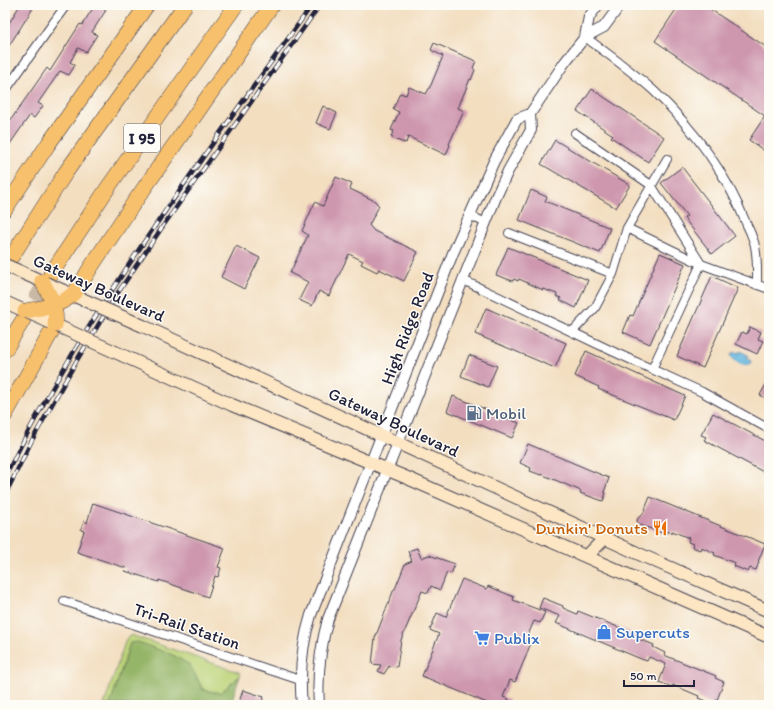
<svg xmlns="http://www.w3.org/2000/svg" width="774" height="710" font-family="Itim,sans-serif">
<rect width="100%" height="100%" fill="#fdfcf7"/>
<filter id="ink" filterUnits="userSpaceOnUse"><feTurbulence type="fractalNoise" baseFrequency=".025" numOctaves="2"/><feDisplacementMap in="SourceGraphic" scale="8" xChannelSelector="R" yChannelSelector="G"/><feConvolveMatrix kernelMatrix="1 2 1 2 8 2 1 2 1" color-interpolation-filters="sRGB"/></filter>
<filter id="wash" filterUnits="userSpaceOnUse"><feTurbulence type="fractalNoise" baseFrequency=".012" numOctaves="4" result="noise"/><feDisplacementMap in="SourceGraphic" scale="16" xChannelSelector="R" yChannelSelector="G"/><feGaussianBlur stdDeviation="0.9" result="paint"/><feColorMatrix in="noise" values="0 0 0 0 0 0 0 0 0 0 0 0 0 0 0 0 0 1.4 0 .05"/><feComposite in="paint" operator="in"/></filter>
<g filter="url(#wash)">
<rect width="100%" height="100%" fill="#f3dec0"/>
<path fill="#bcd377" stroke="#6f7a59" d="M131,635L241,673L240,676L220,693L203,690L190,665L130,643L110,705H104L126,639Z"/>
<path fill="#95b568" stroke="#5c6c52" d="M138,642L173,655L190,665L203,690L220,693L240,676L230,705H110L130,643Z"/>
<path fill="#62b5de" stroke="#426c8c" d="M740,351L748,355L747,357L751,361L750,365C743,367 735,362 731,356L732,353L736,352L739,353Z"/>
<g id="blocks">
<path fill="#ce97ae" d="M20,5H35L5,52V30Z
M95,5H98L106,10L92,32L97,35L86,52L78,48L70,62L75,65L69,75L60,71L38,103L43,106L34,118L30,115L5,151V128L47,68L50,71L80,24L82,25Z
M679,5H704L769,49V154L749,140L765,116L655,41Z
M434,43L476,61L473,68L475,70L471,80L470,79L458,108L464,111L449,144L450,145L446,155L411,138L408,137L406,143L404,142V143L392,138L393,137L391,136L394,131L391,130L399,112L393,109L400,93L406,95L409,87L426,94L431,85L443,56L431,50Z
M592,89L664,137L648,162L611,137L613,135L577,111Z
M323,106L337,113L330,129L316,123Z
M555,140L630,185L616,208L541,164Z
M682,167L735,236L712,254L684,218L687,216L661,183Z
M336,177L352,184L350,189L375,201L379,206L369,225L374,231L418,252L404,281L379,269L377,272L361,264L363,261L349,254L329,296L319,291L312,306L299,300L308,282L290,273L308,235L302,231L315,202L323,206Z
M531,190L547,197L545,201L610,228L600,253L519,220Z
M236,246L260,258L244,289L221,277Z
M508,247L588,280L576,308L560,300L561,298L556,296L557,294L543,289V290L519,279L518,281L514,279L513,281L496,275Z
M660,253L685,264L650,344L623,332L630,315L633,316Z
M712,276L738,288L703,368L677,356Z
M486,308L566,343L555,368L475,334Z
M750,327L761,332L758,339L763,341L757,354L736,344L742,332L747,334Z
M586,351L685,396L674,420L613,395L598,389L599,387L575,376Z
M469,355L497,366L488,387L461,376Z
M769,379V400L760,395Z
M453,396L519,423L512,438L447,411Z
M713,413L769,443V475L704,440L706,437L701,435Z
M528,444L609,478L604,492L606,493L603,501L580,493L581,491L574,488L541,474V475L530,471L531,468L520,463Z
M650,497L765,544L758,562H759L756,570L750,568L748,572L734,566L735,563L714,555L715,553L701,547L700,550L692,547L693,544L688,542L689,538L672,531V533L667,531L666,534L640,525L637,521L638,518L643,514Z
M93,503L225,548L218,567L221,568L218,577L215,576L208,597L159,580V582L125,571L126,568L77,552L84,531L81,530L84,521L87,523Z
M417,548L421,558L429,555L455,564L451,574L447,572L440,590L431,586L428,593L422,591L401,640L397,667L389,666L384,674L378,671L381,665L372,664L375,638L394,589H395L405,564L412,561L408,551Z
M462,579L487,589L488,586L514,597L513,600L545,612L540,623L534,621L525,642L530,645L526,656L515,682L510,680L503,697L509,699L506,705H492L422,676L439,634L430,630L437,613L446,617Z
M543,598L563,606V608L577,614L578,611L640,636L639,639L654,645L653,647L665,653L664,655L716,676L715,678L724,682L715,705L698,698L699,696L673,685L672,687L659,682L666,664L649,657L647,661L641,659L556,623L560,616L539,608Z
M243,690L264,697L261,705H238Z"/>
</g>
</g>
<g filter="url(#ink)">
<use href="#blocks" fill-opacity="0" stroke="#413e4f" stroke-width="1"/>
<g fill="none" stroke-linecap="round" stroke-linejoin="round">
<path stroke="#c9b8a5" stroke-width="15" stroke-dasharray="15 8" stroke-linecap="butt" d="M23,320L50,275"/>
<g stroke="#413e4f" stroke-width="10">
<path id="minor" d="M585,37C608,54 632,71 654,91C693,128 726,173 746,223C749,229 752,236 754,242C758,256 757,271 757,285
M5,91L66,5
M575,133L651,185L701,264L652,369
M469,215L486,223
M627,228L701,264L769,289
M509,233L613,274
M463,280L612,351L702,392L769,429
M572,332L595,308L613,274L627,228L667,159
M64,601L300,680"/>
</g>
<g stroke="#413e4f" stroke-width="12">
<path id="tertiary" d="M585,37L589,17L598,5
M302,705C299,675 302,644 311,615L453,253L494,161L517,119L530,114L565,62L585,37L604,27L620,5
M319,705C317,675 320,648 328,619L496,197L508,171L531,130L530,114"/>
</g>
<g stroke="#413e4f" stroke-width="14">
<path id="secondary" d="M143,326L648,558L769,611
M124,356L232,405L405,477L769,637
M587,556L605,538"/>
</g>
<g stroke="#413e4f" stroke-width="16">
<path id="motorway" d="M5,209L49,143L147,5
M12,256L66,172L185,5
M91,267L131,207L272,5
M51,274L109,186L236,5
M5,350L23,320
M5,415L48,338L55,325"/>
</g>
<use href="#minor" stroke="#fff" stroke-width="8"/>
<use href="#tertiary" stroke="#fff" stroke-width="10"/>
<use href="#secondary" stroke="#fce6c4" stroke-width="12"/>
<use href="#motorway" stroke="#f7c06c" stroke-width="15"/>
<g stroke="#22223b" stroke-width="4.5">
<path id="rail" d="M5,477C88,308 203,158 312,5
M5,495L31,442L77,360L117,294L163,226L320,5"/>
</g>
<use href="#rail" stroke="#fdfcf7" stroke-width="3" stroke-dasharray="9" stroke-linecap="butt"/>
<g stroke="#413e4f" stroke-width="14" stroke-linecap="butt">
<path id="secondary-bridge" d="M5,265L143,326
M5,302L124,356"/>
</g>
<g stroke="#413e4f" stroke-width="16" stroke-linecap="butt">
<path id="motorway-bridge" d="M42,281C49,294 58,309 55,325
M25,311C41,308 61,306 73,294C80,287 85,276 91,267"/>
</g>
<use href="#secondary-bridge" stroke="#fce6c4" stroke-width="12"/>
<use href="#motorway-bridge" stroke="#f7c06c" stroke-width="15"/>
</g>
</g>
<defs>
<g id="fuel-bare" transform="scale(1.2)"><path d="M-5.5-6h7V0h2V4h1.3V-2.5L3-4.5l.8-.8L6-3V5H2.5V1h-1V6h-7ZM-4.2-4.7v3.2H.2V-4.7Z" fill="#5c6f8a" stroke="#fdfcf7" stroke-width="2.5" paint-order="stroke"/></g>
<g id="restaurant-bare" transform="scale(1.2)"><path d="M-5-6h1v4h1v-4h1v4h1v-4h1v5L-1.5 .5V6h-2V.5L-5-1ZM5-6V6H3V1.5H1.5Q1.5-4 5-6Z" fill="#e8710a" stroke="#fdfcf7" stroke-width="2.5" paint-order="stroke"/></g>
<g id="shop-bare" transform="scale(1.2)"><path d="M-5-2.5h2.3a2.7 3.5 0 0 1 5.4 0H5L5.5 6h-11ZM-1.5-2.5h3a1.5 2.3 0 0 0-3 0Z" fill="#3f7fe0" stroke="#fdfcf7" stroke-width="2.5" paint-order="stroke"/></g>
<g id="supermarket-bare" transform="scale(1.2)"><path d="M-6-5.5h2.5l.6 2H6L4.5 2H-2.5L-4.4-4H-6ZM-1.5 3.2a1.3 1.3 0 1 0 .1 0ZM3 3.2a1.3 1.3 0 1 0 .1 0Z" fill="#3f7fe0" stroke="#fdfcf7" stroke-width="2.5" paint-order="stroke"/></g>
</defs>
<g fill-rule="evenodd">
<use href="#fuel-bare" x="474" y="413"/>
<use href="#restaurant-bare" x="660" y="528"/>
<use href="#shop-bare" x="604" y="632"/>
<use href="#supermarket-bare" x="482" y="638"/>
</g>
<g text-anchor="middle" stroke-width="3" stroke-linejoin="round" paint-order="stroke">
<rect fill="#fdfcf7" stroke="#646373" stroke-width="1" x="124" y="124" width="36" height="28" rx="3"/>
<g font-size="16" font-weight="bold" fill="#22223b">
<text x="142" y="144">I 95</text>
</g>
<g font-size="17" fill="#22223b" stroke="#fdfcf7">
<text transform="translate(99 288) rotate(24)" y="6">Gateway Boulevard</text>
<text transform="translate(407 328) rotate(-69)" y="6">High Ridge Road</text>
<text transform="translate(394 422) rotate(25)" y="6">Gateway Boulevard</text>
<text transform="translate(187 626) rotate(19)" y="6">Tri-Rail Station</text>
</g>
<g font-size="17" fill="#4e5e75" stroke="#fdfcf7" text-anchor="start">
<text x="486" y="419">Mobil</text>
</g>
<g font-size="17" fill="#c56008" stroke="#fdfcf7" text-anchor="end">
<text x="648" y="534">Dunkin' Donuts</text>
</g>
<g font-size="17" fill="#366cbe" stroke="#fdfcf7" text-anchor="start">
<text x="616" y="638">Supercuts</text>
<text x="494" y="644">Publix</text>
</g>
</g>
<rect width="774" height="710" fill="none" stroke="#fdfcf7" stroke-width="20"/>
<path d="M624 680v6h70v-6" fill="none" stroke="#22223b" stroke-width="2"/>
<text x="630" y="680" font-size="12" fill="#22223b" stroke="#fdfcf7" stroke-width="3" paint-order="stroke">50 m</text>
</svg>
